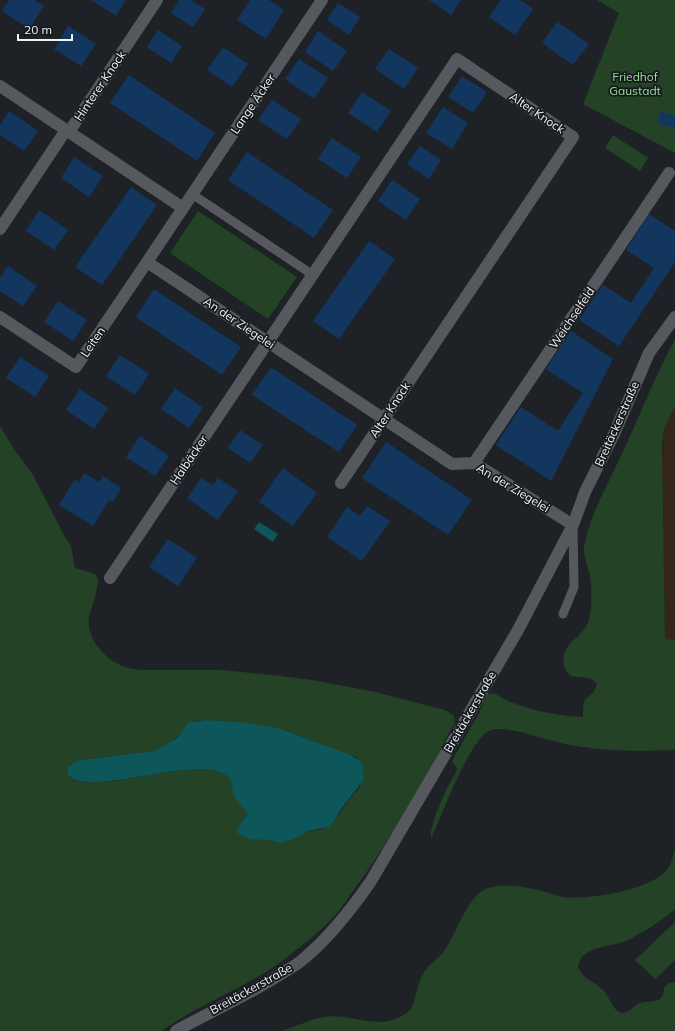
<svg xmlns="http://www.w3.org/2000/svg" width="675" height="1031" font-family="Mulish,sans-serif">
<rect width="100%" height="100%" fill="#1e2227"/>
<path fill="#34251a" d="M675,406V640L665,639L662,467L663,436L664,429Z"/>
<path fill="#244225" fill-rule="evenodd" d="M597,0H675V153L583,104L619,13Z
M613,135L648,158L640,171L605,148Z
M198,211L297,277L268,319L170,253Z
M675,339V406L664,429L662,445L665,639L675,640V750C631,752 588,751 545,739C532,736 499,723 487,732C467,746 442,815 431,839V831L436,813L447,788L457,770L456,767L452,761L480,711L486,695L493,693C500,696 506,700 513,703C536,711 558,716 583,717V707L585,699L594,692L597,684C587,670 569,686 564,665C559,643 584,638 589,620C592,607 592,591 590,577C589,568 583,558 584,548C588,519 608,484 620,458C639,418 654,378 675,339Z
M0,426L16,452L32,473L66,539L71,546L75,568L95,574L98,579C98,591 92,605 89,618C86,636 101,654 116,663C123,667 132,669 140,670H223L280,676L312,680L375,692L445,710L453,715L455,719L454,725C444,739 439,755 430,770C406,810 383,851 355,888C349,896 344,905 337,913C324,928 308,941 292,953C253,986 203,1001 162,1031H0ZM206,720L242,722L278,728L349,754L356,757L364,772V777L359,788L348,801L332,824L323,829L307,831L293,839L274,841L240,835L238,832V827L247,815C246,807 241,800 237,793C234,787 232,779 226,775C195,754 90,799 67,775L68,766L79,760L154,751C170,745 181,734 193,721Z
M675,849V909C665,919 634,939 620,943C608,946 595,947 585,954C580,958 579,962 578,967C583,980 595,981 604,991C611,999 610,1007 621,1013C632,1012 632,1006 640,1003C646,1001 654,1003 660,999C668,993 658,984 675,982V1031H282C297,1026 311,1019 325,1017C352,1013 373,1030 400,1017C402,1015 406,1014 408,1012C415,1006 417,985 422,976C426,966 437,960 444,951C456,935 468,894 488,888C504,883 523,886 539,890C547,892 554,895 562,897C588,900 647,891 666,871C671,865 673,856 675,849Z
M675,922V960L655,979L635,960Z"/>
<path fill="#0d565a" d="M259,522L278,534L273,542L254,529Z
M206,720L242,722L278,728L349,754L360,761L363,766L364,777L362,782L342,808L332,824L329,827L307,831L298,837L282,843L268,840L250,839L240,835L237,832L238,827L247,815C245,804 237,805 234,795C231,788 234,781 227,776C198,753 91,799 67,775L68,766L79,760L154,751L177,738L189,722Z"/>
<path fill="#13365f" d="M9,0H34L44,6L29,29L2,11Z
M91,0H126L116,16Z
M179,0H191L205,9L193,27L171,13Z
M250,0H269L284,10L266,39L237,20Z
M429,0H461L451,15Z
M501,0H520L533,9L515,35L489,17Z
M338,3L360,17L349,35L327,20Z
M557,22L589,44L573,65L542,43Z
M68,26L96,44L81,66L54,49Z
M158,30L182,46L171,63L147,47Z
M318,31L347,51L333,71L305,52Z
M223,47L248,64L232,87L207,70Z
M389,49L418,68L404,89L375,69Z
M299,59L328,78L314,99L285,79Z
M129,75L215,133L197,161L110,103Z
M462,76L487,92L473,113L448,97Z
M362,92L391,111L377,132L348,113Z
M272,100L301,119L287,139L258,120Z
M443,107L468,123L452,149L426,133Z
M9,111L38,131L24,151L0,135V125Z
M661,111L675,116V129L657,123Z
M332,138L361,157L347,178L318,159Z
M420,146L441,160L429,179L407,164Z
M247,152L333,210L314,238L228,180Z
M74,157L103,176L89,197L61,178Z
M392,180L420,199L406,220L378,201Z
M131,187L157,205L102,285L75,267Z
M39,210L68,230L54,250L26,231Z
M649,214L675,231V262L619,346L579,320L603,285L631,303L654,268L626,250Z
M369,241L395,259L339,339L313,321Z
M8,266L37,286L23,306L0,291V278Z
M154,289L241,347L222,375L136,317Z
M58,301L87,320L73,341L44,322Z
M571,331L613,359L551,481L496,445L521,407L558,431L570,412L583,393L546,369Z
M120,355L149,374L135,395L106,376Z
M20,357L49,376L35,397L6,378Z
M271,367L357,425L339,452L252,395Z
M175,388L203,408L189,428L161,409Z
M80,389L108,408L94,429L66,410Z
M240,430L263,445L250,463L228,448Z
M140,436L169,456L155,476L126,457Z
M386,442L472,500L448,535L362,478Z
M283,468L317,493L293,526L259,502Z
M84,473L99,482L103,476L121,488L113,502L109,500L93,526L59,505L75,479L79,482Z
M201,478L213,485L218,478L238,491L218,520L187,498Z
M367,506L390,521L362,561L327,537L347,507L360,516Z
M168,539L197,558L178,586L149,567Z"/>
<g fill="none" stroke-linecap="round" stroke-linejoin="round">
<path stroke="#55595e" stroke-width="9" d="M192,194L313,275
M563,614L574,587L573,526"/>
<path stroke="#55595e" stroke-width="12" d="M322,0L147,262L452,464L474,463L573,525
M0,86L183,208
M69,132L157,0
M0,229L66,130
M0,317L76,367L147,262
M474,463L669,173
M110,578L457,59L573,137L341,483
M176,1031C211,1011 247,996 281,974C287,970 295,966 301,961C328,939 351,910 371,881L518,630L573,525L585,492L614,434L649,353L675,317"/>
</g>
<g text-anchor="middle" stroke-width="3.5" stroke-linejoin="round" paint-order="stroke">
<g font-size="12" fill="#99dc9b" stroke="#15191d">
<text x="635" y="81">Friedhof<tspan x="635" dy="14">Gaustadt</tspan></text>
</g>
<g font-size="12" fill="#f1f4f7" stroke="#15191d">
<text transform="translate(100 86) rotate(-56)" y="4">Hinterer Knock</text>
<text transform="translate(253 104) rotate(-56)" y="4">Lange Äcker</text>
<text transform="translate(537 113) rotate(34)" y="4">Alter Knock</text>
<text transform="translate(572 318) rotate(-56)" y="4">Weichselfeld</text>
<text transform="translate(239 323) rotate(34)" y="4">An der Ziegelei</text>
<text transform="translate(93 342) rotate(-56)" y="4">Leiten</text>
<text transform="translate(390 410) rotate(-57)" y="4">Alter Knock</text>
<text transform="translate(617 424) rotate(-66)" y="4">Breitäckerstraße</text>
<text transform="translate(189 460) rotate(-56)" y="4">Halbäcker</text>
<text transform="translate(513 488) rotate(31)" y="4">An der Ziegelei</text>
<text transform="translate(470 712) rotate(-60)" y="4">Breitäckerstraße</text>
<text transform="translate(251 989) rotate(-29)" y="4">Breitäckerstraße</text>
</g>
</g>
<path d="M18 34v6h54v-6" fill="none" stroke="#f1f4f7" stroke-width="2"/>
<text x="24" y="34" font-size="12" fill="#f1f4f7" stroke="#15191d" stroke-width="3" paint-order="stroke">20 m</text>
</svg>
